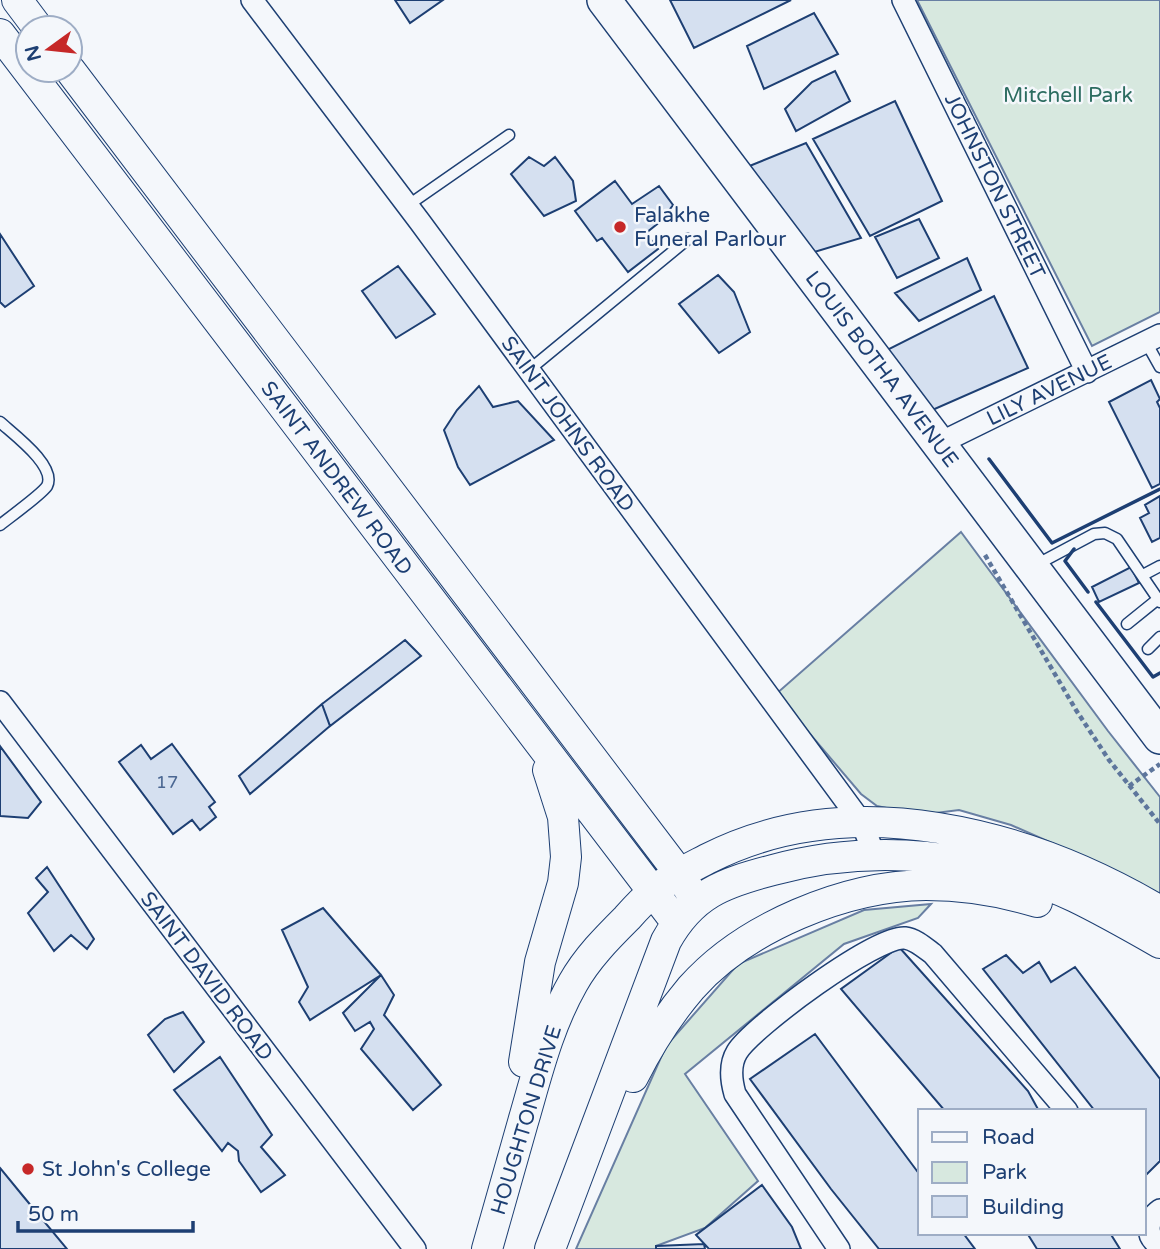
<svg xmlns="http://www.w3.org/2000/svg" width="1160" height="1249" font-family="'Varela Round',sans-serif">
<rect width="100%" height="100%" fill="#f4f7fb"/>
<path fill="#d7e8df" stroke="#687fa3" stroke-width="2" d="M917,0H1160V312L1092,346Z
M961,532L1108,731L1160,797V904L1054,844L1011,825L959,810L920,815L877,806L861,794L776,694Z
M931,904L918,918L844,944L685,1074L758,1181L705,1228L656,1246V1249H576L666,1046L738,964L864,910Z"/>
<path fill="#d5e0f0" stroke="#1d3f73" stroke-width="2" d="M395,0H443L410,23Z
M670,0H791L694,48Z
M814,13L838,54L764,89L747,46Z
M835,71L850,101L796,131L785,109L812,82Z
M895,101L942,201L870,236L813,139Z
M806,143L861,238L801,256L742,169Z
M529,157L544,166L555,157L573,181L576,201L544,216L511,174Z
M615,181L632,204L659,186L673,205L661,221L646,233L658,249L628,272L602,238L597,241L575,211Z
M919,219L939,258L897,278L875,237Z
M0,234L34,286L5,307L0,302Z
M967,258L981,290L919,321L895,293Z
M398,266L435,314L396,338L362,291Z
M718,275L734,292L750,332L719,353L679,304Z
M994,296L1028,368L921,415L877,355Z
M1151,380L1160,399L1157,402L1160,408V484L1152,488L1109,402Z
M479,386L493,407L518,401L554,440L470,485L458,467L444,430L457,410Z
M1160,496V538L1152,542L1140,518L1149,513L1145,505Z
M1131,567L1139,583L1099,602L1092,587Z
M405,640L421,656L330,726L322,704Z
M322,704L330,726L250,794L239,776Z
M172,744L215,802L209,807L216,817L200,830L192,820L173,834L119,762L141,745L151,759Z
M0,746L41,802L28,818L0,816Z
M47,867L94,939L87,949L71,935L54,951L28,913L48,892L36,878Z
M323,908L381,975L310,1020L299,1002L308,987L282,930Z
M899,947L1028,1091L1039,1111H945L841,989Z
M1006,955L1023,973L1039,962L1051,982L1075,967L1160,1079V1161L1146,1175L1144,1111H1095L983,969Z
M381,975L394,995L384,1015L441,1085L413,1110L361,1049L374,1029L370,1022L355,1031L343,1013Z
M183,1012L204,1042L174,1072L148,1035L165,1019Z
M815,1034L920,1175V1233H963L975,1249H879L831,1189L750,1079Z
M220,1057L272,1135L261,1147L285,1175L261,1192L239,1161L238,1151L228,1143L222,1151L174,1090Z
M0,1168L23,1196L67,1249H0Z
M762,1185L792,1227L801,1249H709L696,1235Z
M1027,1233H1110L1120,1249H1037Z
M704,1244L705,1249H656V1246Z"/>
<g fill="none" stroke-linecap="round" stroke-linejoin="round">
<g stroke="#1d3f73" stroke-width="13">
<path id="service" d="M407,206L509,135
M1146,342L1160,367
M529,370L688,239
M0,422C13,434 57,466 47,486C42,494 10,517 0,525
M1034,566L1094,534L1105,533L1117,539L1160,602
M1143,575L1160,566
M1127,624L1158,599
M1148,649L1160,637"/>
</g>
<g stroke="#1d3f73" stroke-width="24">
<path id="minor" d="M252,0L420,222L862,823L874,854
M903,0L1087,372
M938,444L1160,335
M0,702L415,1249
M1160,1210C1146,1220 1145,1236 1160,1246
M839,1249L735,1094C731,1080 729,1065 737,1052C752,1027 877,935 905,938C915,939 925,948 933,954L1067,1111"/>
</g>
<g stroke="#1d3f73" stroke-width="32">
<path id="secondary" d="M17,0L38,28
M0,34L676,922
M70,70L679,873L696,901
M524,1062L540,962L563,883L566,857L563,817L548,770
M633,1077C649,1045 668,1015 691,988C745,927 845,886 926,885C963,885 1001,891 1037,902
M487,1249C499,1207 511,1164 523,1122C537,1074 548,1027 573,983C587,958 607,938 627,918C635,909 643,900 653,892C669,878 688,869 707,859C852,785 1028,833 1160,911
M550,1249L666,941C692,894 723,883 773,870C872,843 981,853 1075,897C1104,911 1132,927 1160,943"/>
</g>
<g stroke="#1d3f73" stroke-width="36">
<path id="primary" d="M604,0L1160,737"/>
</g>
<path stroke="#5e769c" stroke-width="4.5" stroke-dasharray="5 3.5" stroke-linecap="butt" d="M985,555L1076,710L1109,760L1160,824
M1129,786L1160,764"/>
<use href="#service" stroke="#f4f7fb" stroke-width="10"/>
<use href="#minor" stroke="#f4f7fb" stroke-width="21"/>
<use href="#secondary" stroke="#f4f7fb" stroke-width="30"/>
<use href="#primary" stroke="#f4f7fb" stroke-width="33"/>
<path stroke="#1d3f73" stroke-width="3.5" d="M989,459L1052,543L1160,489
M1074,549L1065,561L1088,592
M1096,602L1153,677L1160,673"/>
</g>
<g fill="#c62828" stroke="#f4f7fb" stroke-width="2.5">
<circle cx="620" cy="227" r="7"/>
<circle cx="28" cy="1169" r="7"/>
</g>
<g text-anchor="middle" stroke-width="5" stroke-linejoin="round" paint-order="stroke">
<g font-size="18" fill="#4b6792">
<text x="167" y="788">17</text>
</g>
<g font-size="21" fill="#2c6c60" stroke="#f4f7fb">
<text x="1068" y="102">Mitchell Park</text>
</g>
<g font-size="21" fill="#1d3f73" stroke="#f4f7fb">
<text transform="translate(995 186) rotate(64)" y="7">JOHNSTON STREET</text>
<text transform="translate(882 369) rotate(53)" y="7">LOUIS BOTHA AVENUE</text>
<text transform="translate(1049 390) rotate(-26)" y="7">LILY AVENUE</text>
<text transform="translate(568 424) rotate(54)" y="7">SAINT JOHNS ROAD</text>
<text transform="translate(337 478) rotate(53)" y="7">SAINT ANDREW ROAD</text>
<text transform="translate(207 976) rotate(53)" y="7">SAINT DAVID ROAD</text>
<text transform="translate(526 1120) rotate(-73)" y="7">HOUGHTON DRIVE</text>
</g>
<g font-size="21" fill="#1d3f73" stroke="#f4f7fb" text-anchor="start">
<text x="634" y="222">Falakhe<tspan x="634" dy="24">Funeral Parlour</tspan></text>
<text x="42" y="1176">St John's College</text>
</g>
</g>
<rect x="918" y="1109" width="228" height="126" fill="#f4f7fb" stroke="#9eadc5" stroke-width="2"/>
<rect x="932" y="1132" width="35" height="10" fill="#f4f7fb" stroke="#9eadc5" stroke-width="2"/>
<text x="982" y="1144" font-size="21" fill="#1d3f73">Road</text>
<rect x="932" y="1162" width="35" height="21" fill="#d7e8df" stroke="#9eadc5" stroke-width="2"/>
<text x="982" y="1179" font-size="21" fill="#1d3f73">Park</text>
<rect x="932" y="1196" width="35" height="21" fill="#d5e0f0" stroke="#9eadc5" stroke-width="2"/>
<text x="982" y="1214" font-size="21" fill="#1d3f73">Building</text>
<g transform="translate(49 49) rotate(255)"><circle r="33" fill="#f4f7fb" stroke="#9eadc5" stroke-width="2"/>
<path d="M0-5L12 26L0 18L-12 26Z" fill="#c62828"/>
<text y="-10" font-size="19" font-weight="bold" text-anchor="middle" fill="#1d3f73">N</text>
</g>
<path d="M18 1221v10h175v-10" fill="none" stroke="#1d3f73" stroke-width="3.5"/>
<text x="28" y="1221" font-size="21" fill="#1d3f73" stroke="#f4f7fb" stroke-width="5" paint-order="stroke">50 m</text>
</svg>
